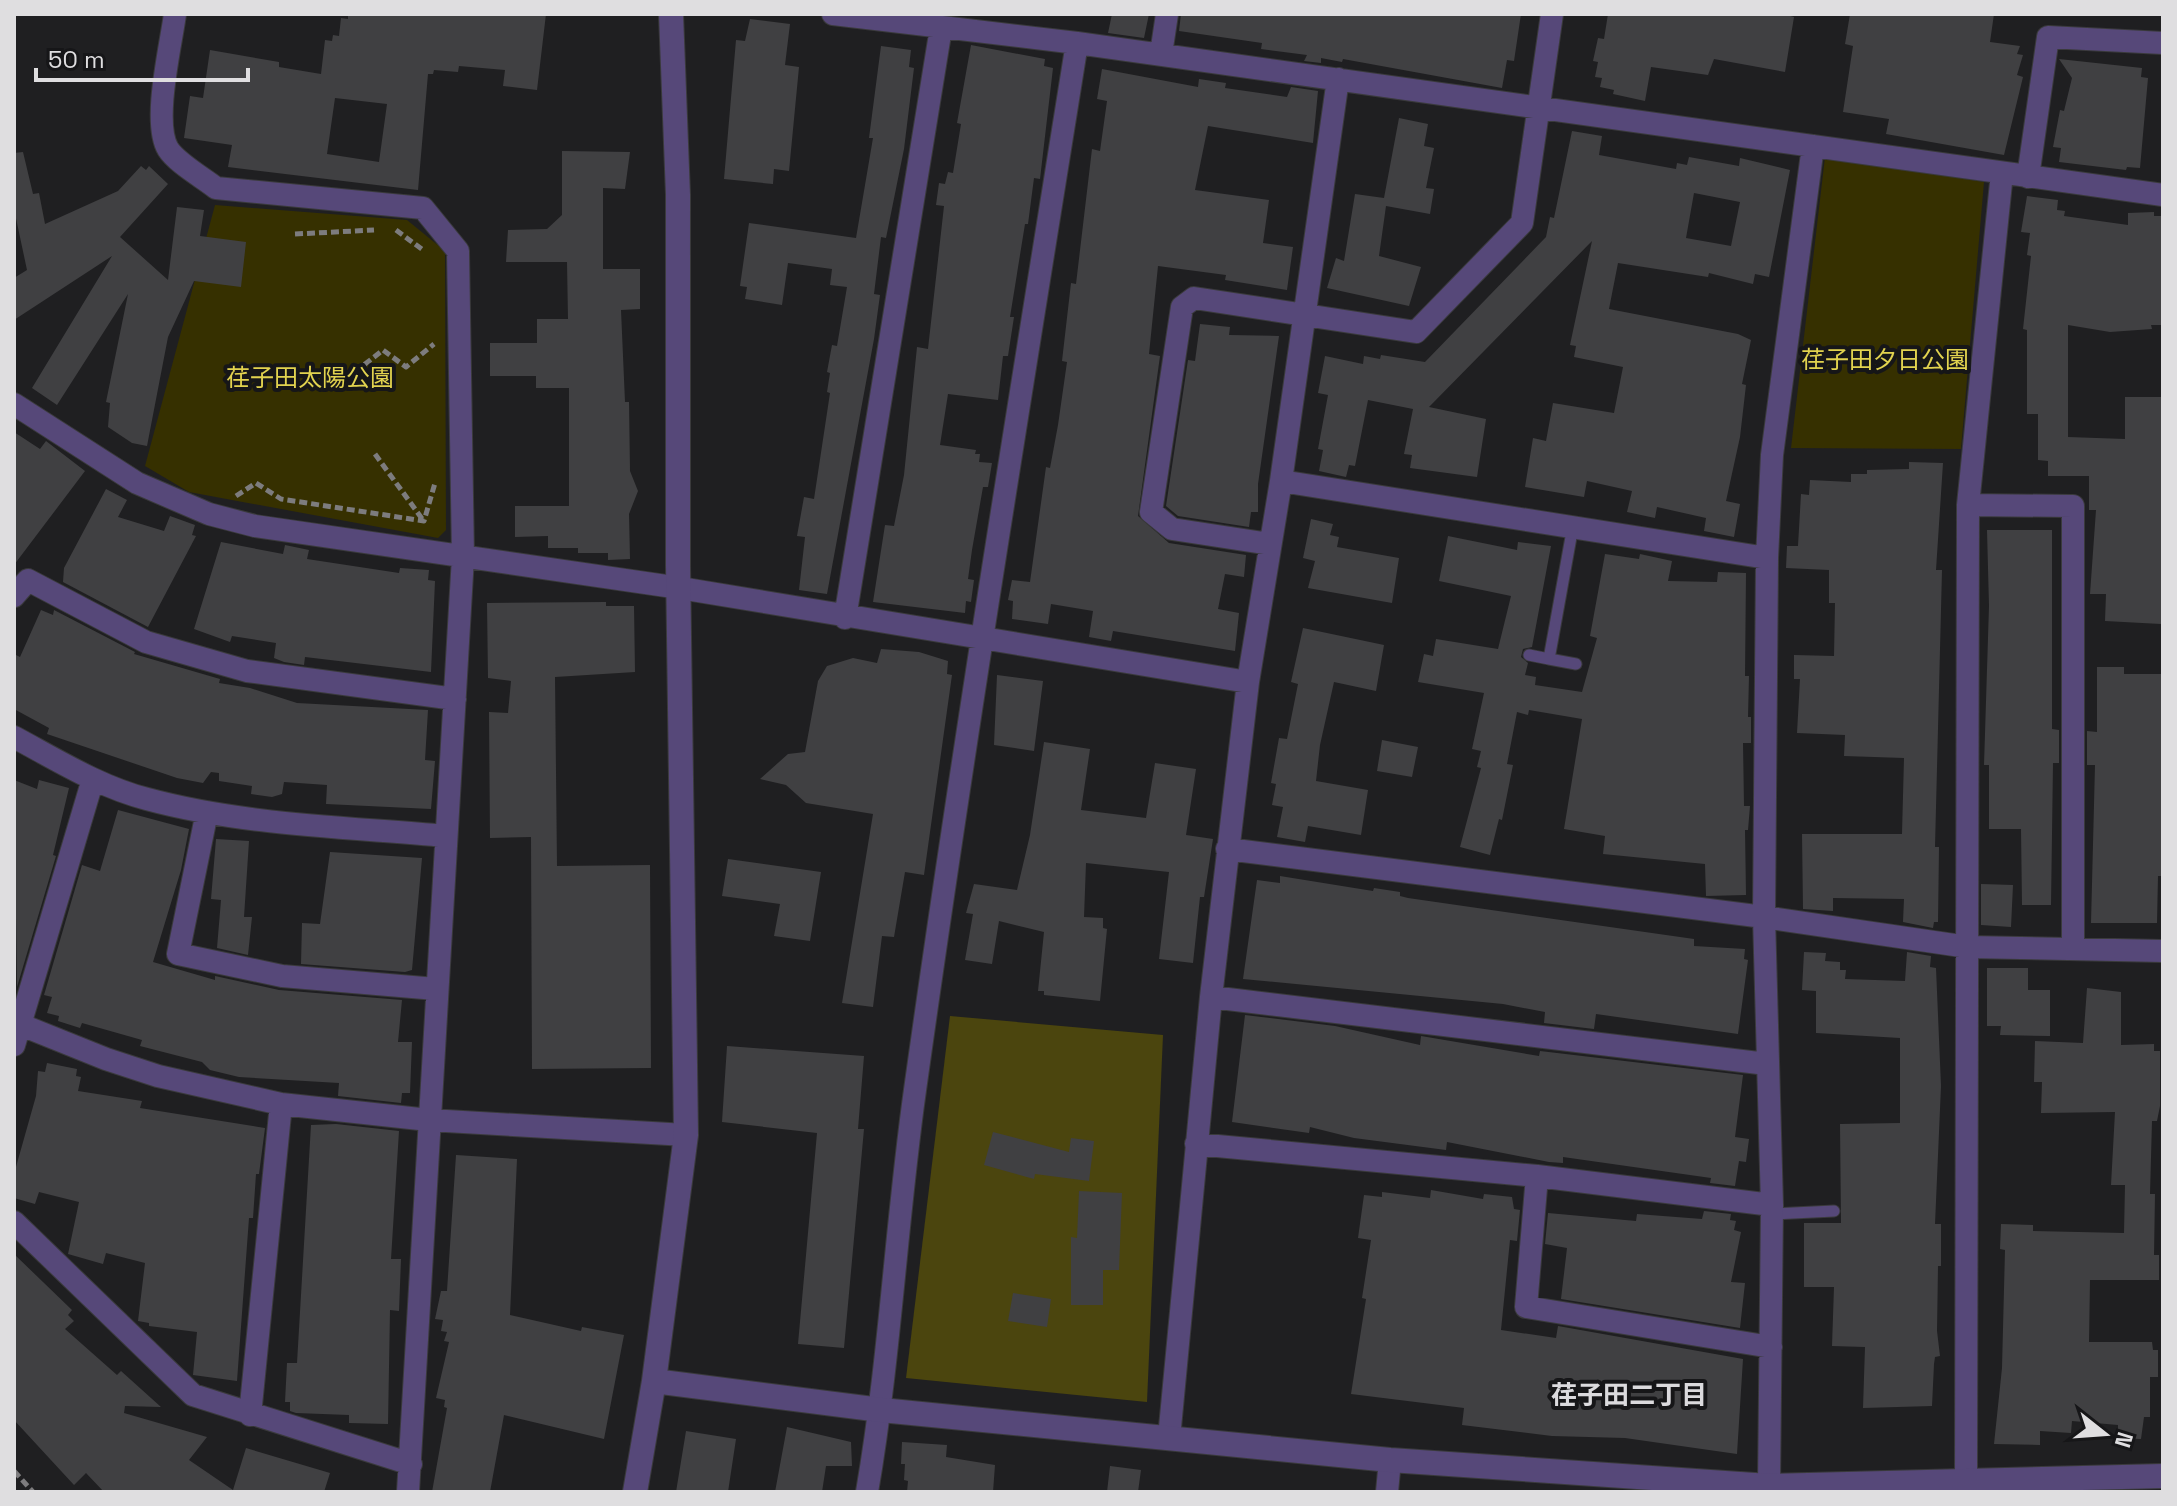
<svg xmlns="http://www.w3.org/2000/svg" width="2177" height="1506" font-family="'Space Grotesk','Noto Sans JP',sans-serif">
<rect width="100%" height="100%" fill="#1f1f21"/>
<path fill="#363000" d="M1825,157L1984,182L1961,449L1791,448Z
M215,205L407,220L445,251L446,530L438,538L189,492L145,466Z"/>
<path fill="#4b450e" d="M950,1016L1163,1035L1147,1402L906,1378Z"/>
<path fill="#404042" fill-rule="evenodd" d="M348,14H546L537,90L503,86L505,70L459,66L458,72L434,70L433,74H428L418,190L228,167L232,145L184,138L190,96L203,98L210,50L279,62V67L321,74L325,40L332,41L333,35L339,36L341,18L348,19ZM335,98L387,104L379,162L327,154Z
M1112,14H1149L1144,38L1108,33Z
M1181,14H1521L1514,61L1507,60L1502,88L1343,59L1342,62L1321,58V63L1304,61L1307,55L1261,49L1262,43L1179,31Z
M1608,14H1783L1794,17L1785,72L1714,59L1708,75L1651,67L1645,101L1613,94L1614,90L1600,87L1602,78L1595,77L1598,62L1593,61L1598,38L1604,39Z
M1850,14H1994L1990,42L2020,46L2017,54L2023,55L2017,75L2023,77L2004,155L1886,134L1889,119L1843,112L1853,46L1845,44Z
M750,19L790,24L785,65L799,67L789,171L774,169L773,184L724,179L736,40L745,41Z
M971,45L1045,59L1044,66L1053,68L1040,179L1034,178L1028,224H1025L1010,317H1014L1008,356H1003L998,400L948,394L940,445L976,450L975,454H980L979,462L992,463L988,487H983L972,550L968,579L974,580L971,602L966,601L965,613L873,602L885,525L894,526L904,475L917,347L928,349L944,206L936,205L939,183L945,184L948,172L953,173L961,124L957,123Z
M881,46L911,50L909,67L914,68L904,149L886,238L881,237L874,294L880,295L874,339L827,594L799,590L805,537L797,536L804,497L814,499L830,393L827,392L830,373L827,372L832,345L837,346L847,287L830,285L832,269L788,263L782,305L745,299L747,287L740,286L749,223L856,238L873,138H869Z
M2059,59L2142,68L2141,77L2148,78L2140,168L2127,167L2126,170L2059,162L2061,148L2053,147L2060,110L2064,111L2072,78Z
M1102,69L1198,87L1199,79L1226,83L1225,88L1287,97L1291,87L1318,91L1313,143L1208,126L1195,190L1269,200L1263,243L1293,247L1287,290L1225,280L1226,275L1158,266L1149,354L1160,356L1138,516L1169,543L1246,555L1244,577L1225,574L1218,609L1239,613L1235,651L1113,631L1111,641L1089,637L1093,611L1051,604L1048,624L1012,619L1013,601L1008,600L1012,580L1030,582L1046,467L1050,468L1058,425L1067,362L1062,361L1071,283L1076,284L1092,149L1100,151L1107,101L1097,99Z
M1399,118L1428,124L1424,146L1434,148L1426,188L1434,189L1430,214L1386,206L1379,256L1421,267L1409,306L1327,288L1336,258L1344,261L1355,194L1384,198Z
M1572,131L1602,136L1599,155L1676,169L1677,163L1687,165L1689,157L1739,166L1740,158L1790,170L1769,277L1755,274L1753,284L1709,273L1708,277L1618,263L1609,309L1738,334L1751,340L1742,384L1746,385L1740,437L1726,501L1740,504L1734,537L1704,531L1706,518L1657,507L1655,518L1627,512L1632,491L1587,481L1584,497L1525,487L1533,438L1546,441L1553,403L1614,413L1623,367L1574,357L1576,346L1570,345L1592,241L1429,407L1486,419L1477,477L1410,468L1412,455L1404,454L1413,409L1368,400L1355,466L1349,465L1346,477L1319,471L1323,450L1318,449L1328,395L1318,393L1325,356L1363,364L1364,356L1380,359L1381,355L1425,362L1546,237L1550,217L1554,218ZM1694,193L1740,202L1731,246L1686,238Z
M562,151L630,152L625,189L603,188V269H640V309L621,310L625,402H629L630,471L638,491L629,514L630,559L608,560V553H578V548H548V536L515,537V506H569V388H536V376H490V343H537V319H568L567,262H506L508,230L547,229L562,215Z
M23,152L33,194L39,193L45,224L118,191L141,166L146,170L149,166L168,184L120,237L168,280L177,207L204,210L200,236L246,242L241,287L194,281L168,337L147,446L132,443L108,427L110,403L106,402L128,294L57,405L32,388L112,256L14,320V278L27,270L14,209V153Z
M2027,196L2058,200L2057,210L2065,211L2064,216L2128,225V213L2154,212V216H2163L2162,325H2151L2152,329L2110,332L2068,325V437L2125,439V397H2162L2161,624L2105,621L2106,594H2090L2096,510H2089V476H2048V461L2038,460V414H2027V330L2023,329L2031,256L2027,255L2030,233L2021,232Z
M1200,324L1230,327L1229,335L1279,336L1258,484V512H1251L1249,527L1178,516L1166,506L1188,360L1195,361Z
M14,432L40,449L46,441L85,471L14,565Z
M1909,462L1943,463L1936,570H1942L1935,847H1939L1938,922H1934L1933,928L1903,922L1904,899L1833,898V911L1803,909L1802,834H1902L1904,758L1844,756L1845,735L1797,733L1800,679H1794V655L1834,656L1835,603H1829V570L1786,568L1787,546H1798L1801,494L1809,495L1810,480L1851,482V474H1867V470L1909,469Z
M106,489L127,500L118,517L164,531L170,516L195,525L192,535L196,536L148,627L63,582L64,568Z
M1311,519L1333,524L1330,535L1339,537L1337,547L1399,558L1392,603L1308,588L1315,561L1303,558Z
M1987,530H2052V729L2059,730V763H2053L2051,905H2022L2021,829H1989V765H1984L1989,606Z
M1448,536L1517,550L1518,542L1551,546L1532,647L1523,649L1521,657L1528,663L1525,675L1536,677L1535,685L1582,692L1597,638L1590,636L1605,554L1639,559L1640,554L1672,561L1668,581L1717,582L1718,572L1746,573L1745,676H1749L1748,717H1751V743H1743L1744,806H1750L1748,830H1745L1746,895L1706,896L1705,864L1603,854L1605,836L1564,829L1582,719L1529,710L1528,715L1517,712L1507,764L1513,765L1502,820L1499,819L1490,855L1460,847L1481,768L1477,767L1481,751L1472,749L1484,693L1418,682L1424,654L1433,656L1436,639L1498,649L1511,596L1439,581Z
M221,542L283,554L285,545L309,550L307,559L399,573L400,568L429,570L428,580L435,581L431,672L305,657L304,665L284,662L274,658L276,643L232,636L230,642L194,629Z
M606,602V606H634L635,672L555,677L557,866L650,865L651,1068L532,1069L531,837L490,838L489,712L508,713L511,681L488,678L487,603Z
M41,610L53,615L54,610L135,652L134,654L220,679L219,683L250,688L297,703L428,710L425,760L435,761L431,809L326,804L327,785L284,782L282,794L272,797L251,794L252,786L219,781V773L211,772L203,783L177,778L47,734L49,728L14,709V654L20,657Z
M1303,628L1384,645L1376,691L1334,682L1320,745L1316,781L1368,790L1361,835L1308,826L1305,842L1277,837L1283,807L1272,805L1276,784L1271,783L1279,738L1287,739L1298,684L1291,682Z
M881,649L919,652L948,661L947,674L952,675L924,875L905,872L894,937L882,936L873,1007L842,1003L873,814L806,803L786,785L760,779L788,754L805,752L818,681L827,666L853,658L877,663Z
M2097,667H2124V674H2162V876H2158L2157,923H2091L2095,765H2087V731L2097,732Z
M997,675L1043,681L1034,751L994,745Z
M1382,740L1418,747L1412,777L1377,771Z
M1044,742L1090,749L1081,810L1146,818L1155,763L1196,769L1186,835L1213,839L1204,897H1200L1193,963L1159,959L1169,872L1086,863L1084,917L1103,918V928L1107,929L1100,1001L1044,995V991H1038L1044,932L999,921L992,964L965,960L973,914L966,913L974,884L1017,890L1030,835Z
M14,780L37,789L39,780L69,788L53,855L56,856L17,987Z
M118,810L189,829L181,870L153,962L215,980V976L279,990L402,1000L398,1042H412L410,1093H402L401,1103L338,1096L339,1083L239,1077L210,1070L202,1062L140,1046L142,1040L82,1023L80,1028L58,1021L59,1016L47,1013L52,997L44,995L82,865L100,871Z
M216,839L249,841L244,917H252L248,955L217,948L221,900L211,899Z
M330,852L422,858L412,970L405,972L301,964L302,923L320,924Z
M728,859L821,872L810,941L774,936L780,904L722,896Z
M1280,876L1373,891L1374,888L1400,892V896L1408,898L1694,939V946L1745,949L1744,959L1748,960L1738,1034L1596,1014L1594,1029L1544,1023L1545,1012L1503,1004L1243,979L1257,880L1280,883Z
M1981,884L2013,885L2011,927L1981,925Z
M1804,952L1826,953L1825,961L1840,962V970H1846L1845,979L1905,981L1907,952L1931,956L1930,967L1936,968L1941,1086L1935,1224H1941V1266H1938L1937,1331L1940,1356L1935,1357L1934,1364L1932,1406L1863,1408L1865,1347L1832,1346L1834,1287H1804V1223H1841L1840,1124L1900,1123V1038L1816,1033V991L1802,990Z
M1987,968H2028V990H2050V1036L2000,1035L2001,1026H1987Z
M2087,988L2121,992V1045L2154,1044V1051H2160V1106L2157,1121H2152L2150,1194H2155L2154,1255H2159V1280H2090L2089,1342H2152L2153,1350H2158V1377H2150V1417H2144L2141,1439L2118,1438V1425L2072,1421L2071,1433L2040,1431V1445L1994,1444L2002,1368L2005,1250L2000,1249L2001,1224L2033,1225V1231L2124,1233L2125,1185H2111L2115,1112L2041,1113L2042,1082H2034L2035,1041L2083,1043Z
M1245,1015L1335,1026L1420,1045L1421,1036L1539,1056L1540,1051L1743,1075L1735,1137L1749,1139L1746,1162L1739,1161L1735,1186L1710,1183L1711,1178L1563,1157V1163L1549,1162L1447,1142L1446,1150L1354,1138L1310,1127L1309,1133L1232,1122Z
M727,1046L864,1056L858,1129H864L844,1348L798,1344L817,1133L722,1122Z
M47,1063L77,1069L76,1076L81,1077L78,1091L142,1101L140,1108L265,1128L259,1174H256L253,1218H249L237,1381L193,1375L197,1332L149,1326V1323L138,1321L145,1263L106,1253L103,1264L68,1254L79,1202L39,1192L35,1204L14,1198V1174L36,1096L38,1071L45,1072Z
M336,1124L399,1131L391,1259H401L399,1311L390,1310L388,1424L349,1423V1415L296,1413L290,1411V1402H285L287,1363H297L311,1125Z
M993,1132L1069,1152L1071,1138L1094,1141L1089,1181L1035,1174L1034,1179L984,1165Z
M456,1155L517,1159L510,1315L581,1331L582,1327L624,1335L604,1439L504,1415L490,1492H432L447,1408L444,1407L445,1400L436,1398L449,1342L444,1341L447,1332L441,1331L443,1320L435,1319L441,1291H447Z
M1431,1190L1483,1199L1484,1194L1512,1197L1514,1209L1520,1210L1517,1241L1510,1240L1501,1330L1556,1338L1558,1326L1743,1359L1737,1454L1625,1438L1552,1436L1462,1425L1464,1408L1351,1394L1366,1299L1362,1298L1371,1240L1358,1238L1364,1195L1382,1197V1192L1430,1198Z
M1079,1191L1122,1193L1119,1270H1103V1305H1071V1237L1077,1238Z
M1704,1211L1731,1214L1730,1220L1736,1221L1734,1230L1741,1232L1731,1282L1745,1283L1740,1328L1561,1299L1567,1248L1545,1244L1548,1213L1636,1221L1637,1214L1702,1219Z
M14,1254L72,1310L68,1315L74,1321L65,1329L117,1375L121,1371L161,1407L125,1406L124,1413L207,1437L189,1460L233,1490L246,1448L330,1473L324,1492H104L86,1473L74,1485L14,1420Z
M1013,1293L1051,1299L1047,1327L1008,1321Z
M787,1427L851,1442L852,1466H826L822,1492H775Z
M686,1431L736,1439L728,1492H676Z
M902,1442L947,1445L946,1457L995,1465L993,1492H907L908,1481L904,1480L905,1464H901Z
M1110,1466L1141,1470L1138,1492H1107Z"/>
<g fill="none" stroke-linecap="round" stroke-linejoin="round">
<g stroke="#3a3a3c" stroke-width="13">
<path id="service" d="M1573,526L1549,659L1576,664
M1529,655L1549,659
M1772,1214L1834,1211"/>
</g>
<g stroke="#3a3a3c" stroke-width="24">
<path id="minor" d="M175,14C171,45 152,122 168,149C177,163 202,177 216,188L423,208L458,251L463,557L408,1492
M833,14L1077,43L2163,195
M1161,54L1167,14
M2028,177L2048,37L2163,43
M14,404L137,483L209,514L255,526L680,588L1248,682
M1281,481L1767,558
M1968,505L2073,506V949
M1270,544L1172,529L1151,512L1182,307L1194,298L1416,332L1522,223L1552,14
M14,596L28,580L146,642L247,671L455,699
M845,618L941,28
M14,737C57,760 100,787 147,799C243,825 346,827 445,836
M207,812L178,954L282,976L436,989
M1227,849L1764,917L1968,947L2163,951
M1211,997L1767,1064
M14,1022L106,1059L158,1076L281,1104L429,1120L686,1135
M14,1045L93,779
M1196,1144L1537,1176L1772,1205
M1537,1176L1526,1307L1771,1347
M14,1222L193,1395L411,1464
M250,1415L281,1104
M1169,1438L1211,997L1248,682L1281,481L1338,79
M1966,1482L1968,505L2002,173
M1769,1486L1772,1205L1764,917L1767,558L1772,455L1813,146
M867,1492C890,1359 896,1224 915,1090C964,740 1021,392 1077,43
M1387,1492L1390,1460"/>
</g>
<g stroke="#3a3a3c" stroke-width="26">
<path id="tertiary" d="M654,1381L881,1410L1390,1460L1769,1486L2163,1476
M635,1492L654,1381L686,1135L678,565V195L671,14"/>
</g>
<path stroke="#7d7c7e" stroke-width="5" stroke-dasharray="8 4" stroke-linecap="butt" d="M396,230L423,250
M295,234L374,230
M355,372L383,350L406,367L434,344
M375,454L423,520
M236,496L256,483L281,499L424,521L435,483
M14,1471L33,1492"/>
<use href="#service" stroke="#564879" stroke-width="11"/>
<use href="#minor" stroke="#564879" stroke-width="22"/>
<use href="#tertiary" stroke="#564879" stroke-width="24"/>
</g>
<g text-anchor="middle" stroke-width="8" stroke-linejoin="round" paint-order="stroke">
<g font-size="24" fill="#e2d34f" stroke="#161618">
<text x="1885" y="368">荏子田夕日公園</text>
<text x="310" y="386">荏子田太陽公園</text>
</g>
<g font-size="26" font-weight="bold" fill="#dbdadd" stroke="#161618">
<text x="1629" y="1404">荏子田二丁目</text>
</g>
</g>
<rect width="2177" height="1506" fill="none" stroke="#dfdee0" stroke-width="32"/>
<g transform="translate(2105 1434) rotate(107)" stroke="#161618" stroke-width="6" paint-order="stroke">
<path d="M0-6L14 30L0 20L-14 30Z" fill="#dfdee0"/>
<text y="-12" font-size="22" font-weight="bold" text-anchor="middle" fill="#dfdee0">N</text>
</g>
<path d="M36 68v12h212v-12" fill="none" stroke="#dfdee0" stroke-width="4"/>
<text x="48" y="68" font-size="24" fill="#dfdee0" stroke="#161618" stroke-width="6" paint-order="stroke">50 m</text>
</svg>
